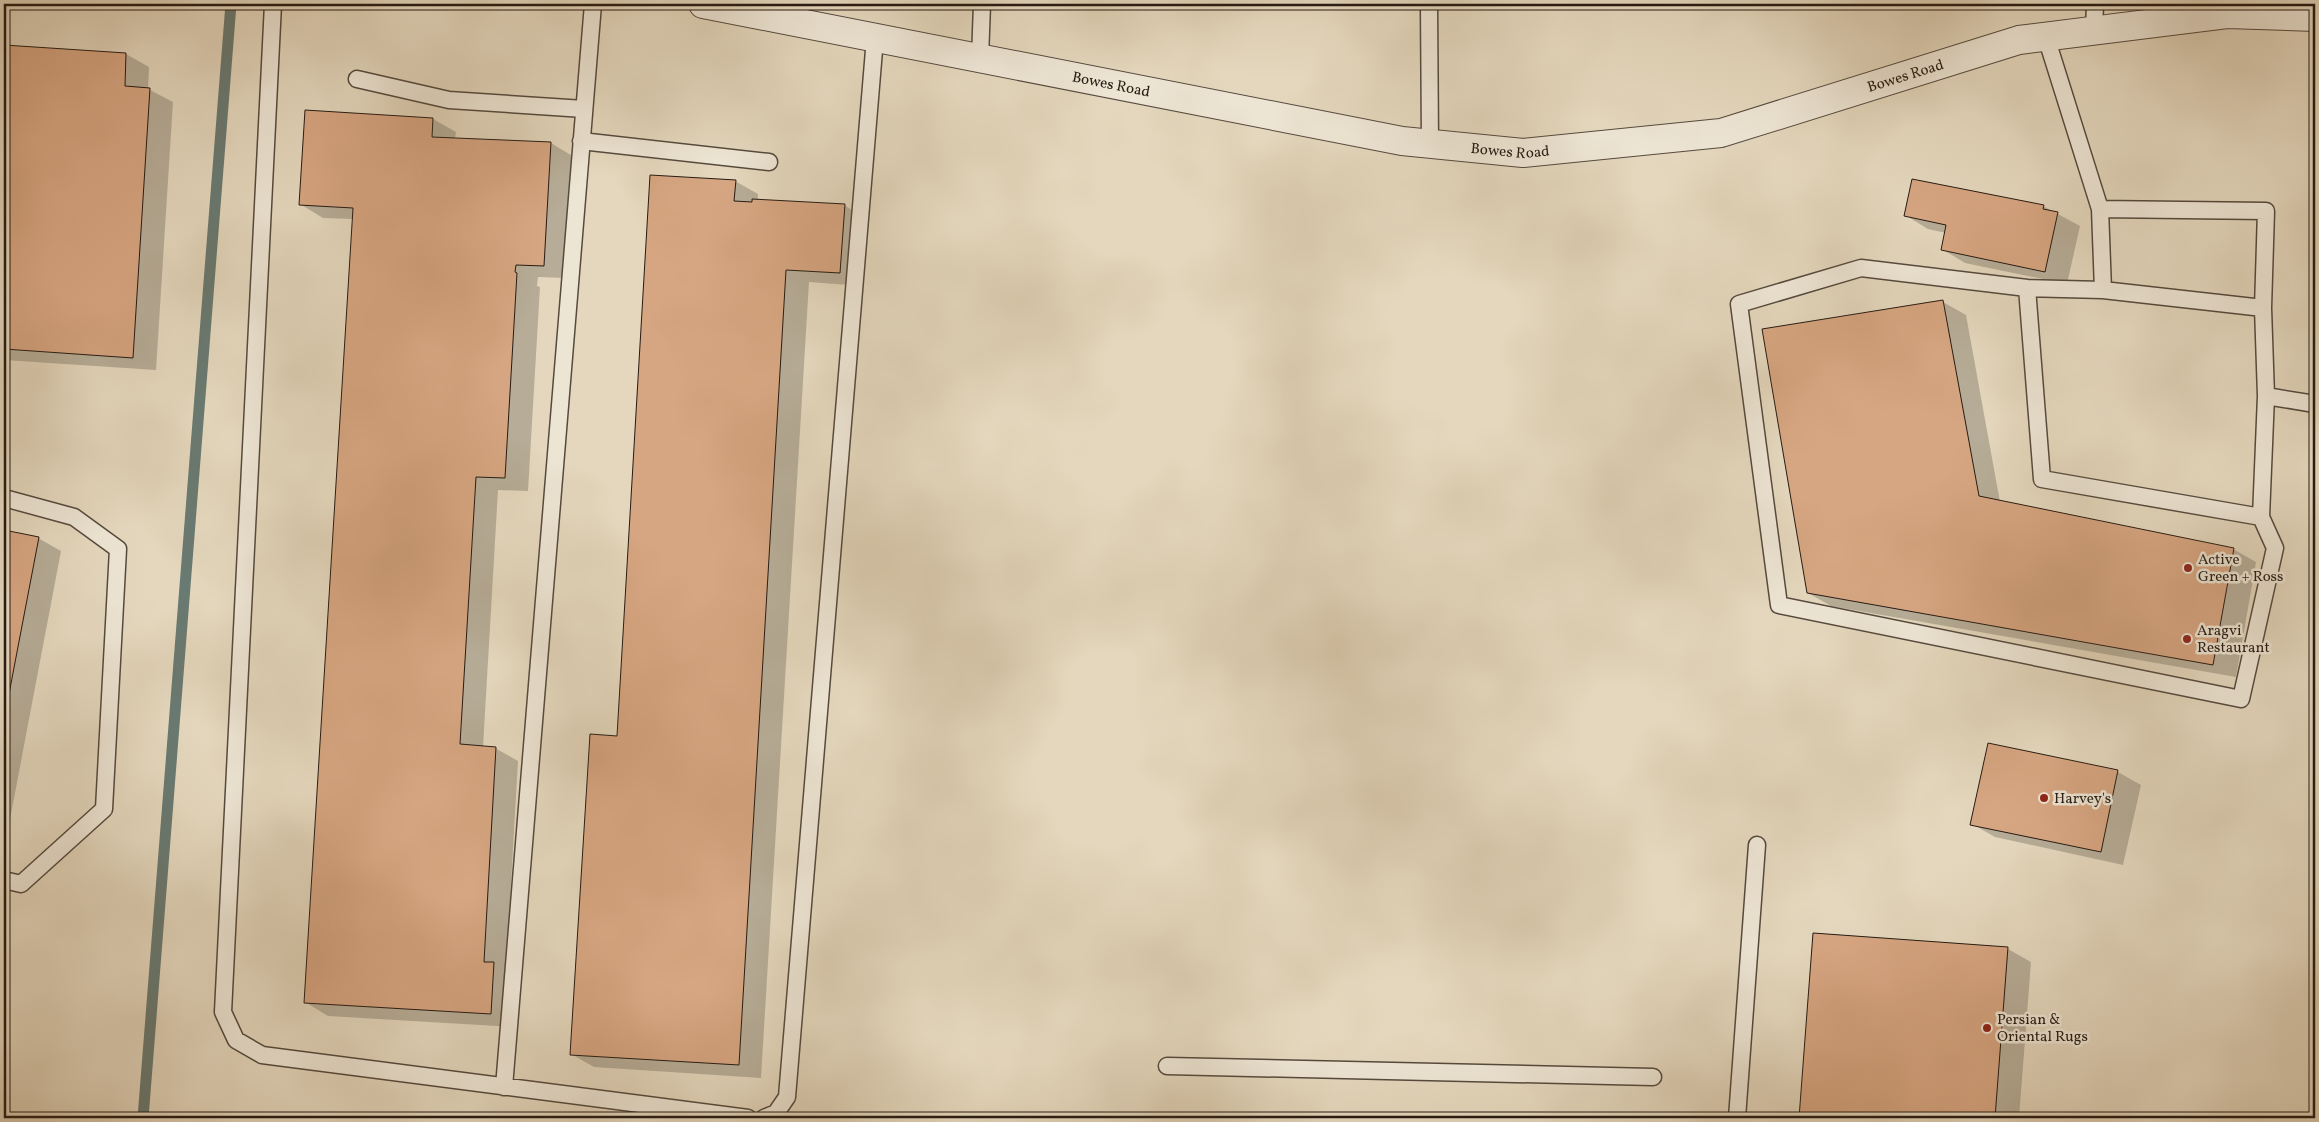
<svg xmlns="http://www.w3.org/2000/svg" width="2319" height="1122" font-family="Vollkorn,serif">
<rect width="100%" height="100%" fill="#e4d7bd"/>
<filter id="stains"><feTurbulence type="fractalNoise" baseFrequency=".004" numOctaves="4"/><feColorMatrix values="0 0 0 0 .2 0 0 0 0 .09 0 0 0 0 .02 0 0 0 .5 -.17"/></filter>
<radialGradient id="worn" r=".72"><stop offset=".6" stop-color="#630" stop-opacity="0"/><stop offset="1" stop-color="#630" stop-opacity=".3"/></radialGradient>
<path fill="#0003" d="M4,47L126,54L149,67L148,89L173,102L156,370L4,360Z
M433,119L456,132L455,139L551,143L574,157L566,278L538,277L537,286L540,287L528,491L498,490L483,747L495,748L518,761L506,971L513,1027L328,1016L305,1002L353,219L323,218L300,204Z
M735,181L758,194V200L844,205L867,219L862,286L809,282L761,1078L594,1067L571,1054L619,738Z
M2043,206L2080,226L2067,284L1965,263L1942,249L1946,233L1928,229L1905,215Z
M1943,302L1966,315L2000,502L2233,549L2256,562L2236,677L1831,606L1808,593Z
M4,532L38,538L61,551L4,851Z
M1989,744L2118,772L2141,785L2123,865L1995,837L1972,824Z
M1814,934L2008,949L2031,962L2019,1118H1800Z"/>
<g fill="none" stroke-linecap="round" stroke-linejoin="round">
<path stroke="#697a72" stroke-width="11" d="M143,1118L231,4"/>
</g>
<path fill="#d6a581" stroke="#261b13" d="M4,45L126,53L125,86L150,88L133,358L4,349Z
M305,110L433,118L432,137L551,142L544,266L516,265L515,272L517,273L505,478L476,477L460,744L496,747L484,962H494L491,1014L304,1003L353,208L299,205Z
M650,175L736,180L734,201L752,202V199L845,204L840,273L786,270L739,1065L570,1055L590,734L617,736Z
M1912,179L2044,205L2043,209L2058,212L2045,272L1941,250L1946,225L1904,216Z
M1943,300L1979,496L2234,548L2213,665L1807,593L1762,329Z
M4,530L39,537L4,720Z
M1988,743L2118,770L2101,852L1970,825Z
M1813,933L2008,947L1995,1118H1799Z"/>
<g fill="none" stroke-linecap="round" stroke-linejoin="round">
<g stroke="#564a3e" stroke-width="19">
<path id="service" d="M273,4L223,1012L236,1040L262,1055L748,1118
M1429,4L1430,144
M2094,31L2095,4
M2046,37L2100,209L2103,290L2027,288L2042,479L2261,517L2266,396L2263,308L2266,211L2100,209
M980,58L982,4
M357,79L449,100L584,109
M581,141L769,162
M2027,288L1861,268L1739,304L1779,605L2241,699L2275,548L2261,517
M2103,290L2263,308
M2266,396L2315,404
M4,498L74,517L118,549L104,809L21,884L4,880
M1167,1066L1653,1077
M504,1087L593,4
M764,1118L776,1113L787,1097L875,38
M1737,1118L1757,845"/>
</g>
<g stroke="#564a3e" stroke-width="30">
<g id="tertiary">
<path id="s1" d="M703,4L1402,141L1523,153L1721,133L2019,40L2227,14L2315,17"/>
</g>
</g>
<use href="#service" stroke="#ede5d4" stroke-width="16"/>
<use href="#tertiary" stroke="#ede5d4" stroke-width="28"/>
</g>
<g fill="#8f2418" stroke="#ede5d4" stroke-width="2">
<circle cx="2188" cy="568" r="5"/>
<circle cx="2187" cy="639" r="5"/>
<circle cx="2044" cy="798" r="5"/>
<circle cx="1987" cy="1028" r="5"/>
</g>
<g text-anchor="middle" stroke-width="5" stroke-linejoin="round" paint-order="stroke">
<g font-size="15" fill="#261b13" stroke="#ede5d4">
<text dy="5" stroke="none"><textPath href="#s1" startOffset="1226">Bowes Road</textPath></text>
<text dy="5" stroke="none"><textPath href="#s1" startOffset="416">Bowes Road</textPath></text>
<text dy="5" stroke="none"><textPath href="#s1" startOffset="821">Bowes Road</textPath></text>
</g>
<g font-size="15" fill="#261b13" stroke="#ede5d4" text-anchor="start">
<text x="2198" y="564">Active<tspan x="2198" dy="17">Green + Ross</tspan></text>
<text x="2197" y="635">Aragvi<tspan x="2197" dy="17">Restaurant</tspan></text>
<text x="2054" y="803">Harvey's</text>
<text x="1997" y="1024">Persian &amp;<tspan x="1997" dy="17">Oriental Rugs</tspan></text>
</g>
</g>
<rect width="2319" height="1122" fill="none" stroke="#e4d7bd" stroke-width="20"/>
<rect x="5" y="5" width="2309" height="1112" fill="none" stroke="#261b13" stroke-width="2.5"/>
<rect x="10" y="10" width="2299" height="1102" fill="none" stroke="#261b13"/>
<rect width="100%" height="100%" filter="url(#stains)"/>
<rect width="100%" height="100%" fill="url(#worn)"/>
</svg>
